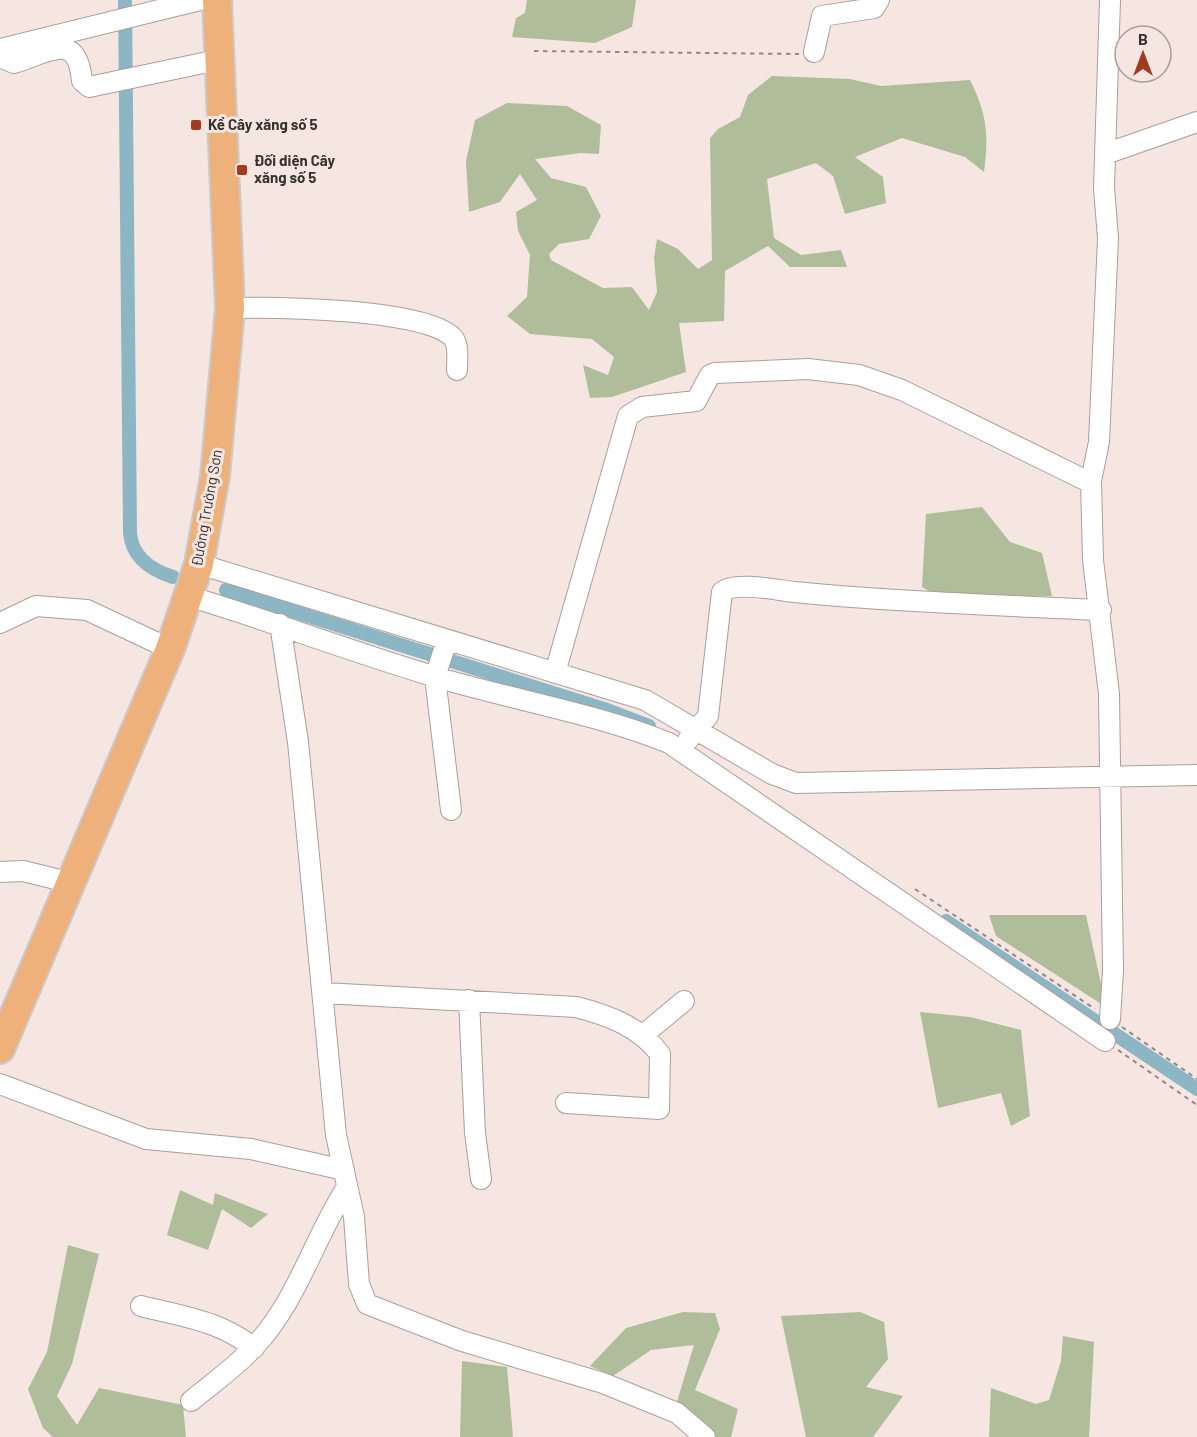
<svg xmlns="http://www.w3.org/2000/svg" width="1197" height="1437" font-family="Barlow,sans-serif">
<rect width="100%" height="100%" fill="#f5e6e1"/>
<path fill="#b0bd9b" d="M527,0H636L632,27L595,43L512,37L516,18L525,13Z
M772,76L850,79L881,86L970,80C987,114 989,135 984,172L965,157L902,138L855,157L883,177L886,203L845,214L833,176L816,163L767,179L774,238L801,255L841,250L847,267H790L768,246L725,271L724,321L679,323L686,372L612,397L590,398L583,365L608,375L614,357L592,339L530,334L507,316L527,297L530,255L518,231L516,212L537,200L520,174L500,202L469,212L466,161L475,120L507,103L567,106L601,125L599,154L581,153L535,159L551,178L586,187L601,216L589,239L559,244L549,254L551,260L603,288L632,287L649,310L657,292L654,258L657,239L678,249L698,269L712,260L710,138L718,129L740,117L748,95Z
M982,507L1010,542L1042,553L1052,596L936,595L922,587L926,514Z
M989,915H1086L1106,1007L996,936Z
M920,1012L970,1017L1021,1030L1030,1116L1011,1126L1001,1093L938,1108Z
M180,1190L213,1205L215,1193L268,1214L251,1228L222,1209L208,1250L167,1235Z
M68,1245L99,1254L72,1364L57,1396L77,1425L99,1388L183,1405L186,1437H53L43,1428L28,1389L47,1352Z
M683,1312L715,1313L720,1329L695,1390L738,1409L731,1437H712L676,1405L694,1345L651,1350L613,1376L590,1366L626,1328Z
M860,1312L884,1322L888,1359L866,1387L903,1396L873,1437H806L781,1316Z
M1063,1336L1094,1342L1089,1437H989L991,1388L1036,1404L1049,1400L1061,1361Z
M462,1361L507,1367L513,1437H460Z"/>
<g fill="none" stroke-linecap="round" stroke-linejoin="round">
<path stroke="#8db6c4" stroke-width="14" d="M125,0L130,533C132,557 151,570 173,577
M226,590L607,710L649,726
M946,921L1197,1089"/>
<g stroke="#ac9e99" stroke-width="22">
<path id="minor" d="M0,49L200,0
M814,52L822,16L874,8L879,0
M0,57L14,63C48,53 77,29 82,81L89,87L222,59
M1105,154L1197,122
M230,308C270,307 431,308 454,339C459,347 457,361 457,370
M199,564L645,700L772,774L796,783L1197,775
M188,596C271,621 352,652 436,677C513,700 594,713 669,743L1105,1041
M0,623L36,606L87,610L170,649
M280,624L298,742L336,1135L354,1217L359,1284L367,1304L372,1306L462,1341L603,1383L677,1413L705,1437
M447,640L435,677L451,810
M555,673L628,416L642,407L696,401L710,375L715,373L808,369L859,375L902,390L1091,483
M688,740L708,716L722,592C734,581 777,590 794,592C896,602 998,605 1101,610
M0,872L23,871L72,883
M324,993L576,1007C608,1015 640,1027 660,1054L659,1109L566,1103
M469,1000L475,1133L481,1179
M1110,1019L1113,970L1109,694L1093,560L1091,481L1099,442L1108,238L1104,188L1110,0
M643,1035L684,1001
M0,1084L146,1139L251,1149L344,1170
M141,1306C184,1317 218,1320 254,1348
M191,1401C211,1384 236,1367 254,1347C297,1302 314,1238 347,1187"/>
</g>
<g stroke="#cbc9c9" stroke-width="32">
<path id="highway" d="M0,1049L170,649L199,564L215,476L230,308L217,0"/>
</g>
<path stroke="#938885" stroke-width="2" stroke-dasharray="4.5 4.5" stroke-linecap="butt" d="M534,51L799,54
M915,889L1095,1009
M1122,1027L1197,1079
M1118,1050L1197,1105"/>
<use href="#minor" stroke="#fff" stroke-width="20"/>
<use href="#highway" stroke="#eeb17b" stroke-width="28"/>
</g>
<g fill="#a23a20" stroke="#f5e6e1" stroke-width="2">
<rect x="190" y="119" width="12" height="12" rx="3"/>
<rect x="236" y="164" width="12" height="12" rx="3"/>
</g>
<g text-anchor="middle" stroke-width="6" stroke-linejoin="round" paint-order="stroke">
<g font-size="15" font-weight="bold" fill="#37312f" stroke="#f5e6e1" text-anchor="start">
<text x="208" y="130">Kề Cây xăng số 5</text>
<text x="254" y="166">Đối diện Cây<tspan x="254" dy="17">xăng số 5</tspan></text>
</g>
<g font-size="15" fill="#37312f" stroke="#f5e6e1">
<text transform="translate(207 508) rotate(-80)" y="5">Đường Trường Sơn</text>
</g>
</g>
<g transform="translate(1143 54)"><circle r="28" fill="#f5e6e1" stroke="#a99e9a" stroke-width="1.5"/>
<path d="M0-4.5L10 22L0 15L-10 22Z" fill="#a23a20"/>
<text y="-9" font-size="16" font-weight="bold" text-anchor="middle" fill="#37312f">B</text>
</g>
</svg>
